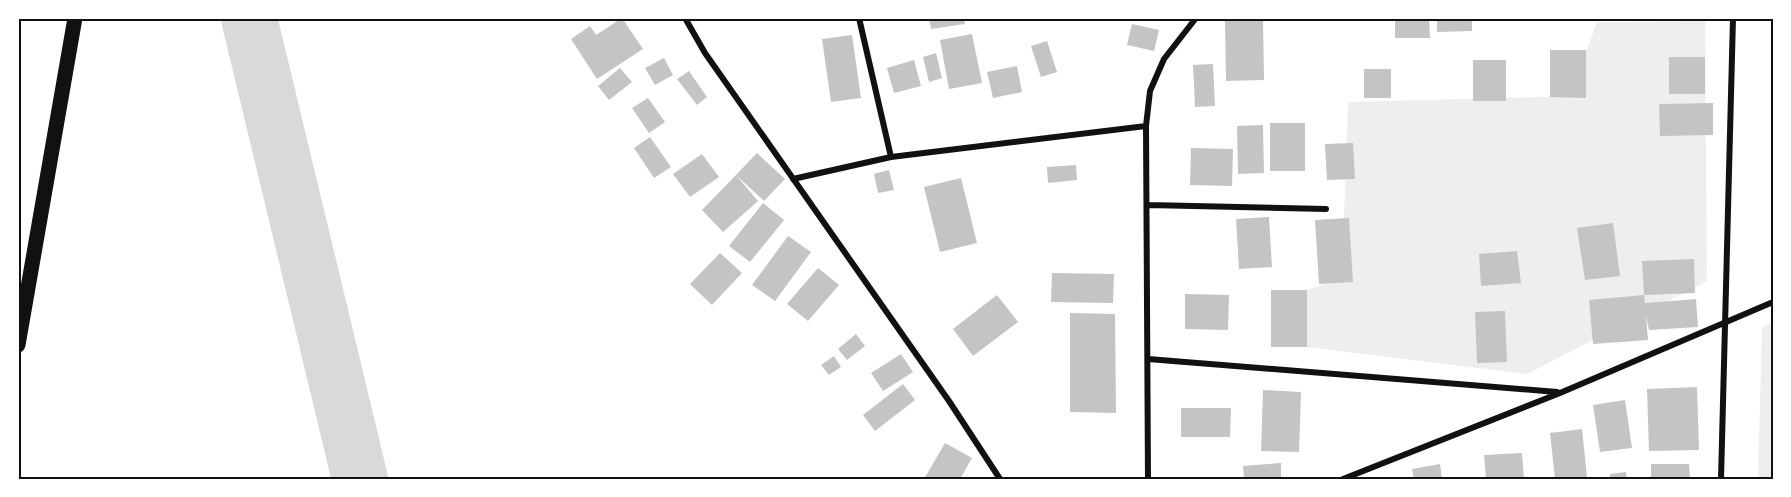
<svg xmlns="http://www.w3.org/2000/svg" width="1791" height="497" font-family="'Work Sans',sans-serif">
<rect width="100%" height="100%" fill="#fff"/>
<path fill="#eee" d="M1705,21L1707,281L1527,374L1307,347V290L1342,279L1348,102L1570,96L1597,22Z
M1773,323V479H1758L1762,327Z"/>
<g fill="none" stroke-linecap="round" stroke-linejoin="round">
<path stroke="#d9d9d9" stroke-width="56" d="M249,18L360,479"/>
</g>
<path fill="#c4c4c4" d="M622,18L643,49L597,79L571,39L590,26L596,35Z
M929,18H964L965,24L931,29Z
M1395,18H1429L1430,38H1395Z
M1437,18H1472V31L1437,32Z
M1263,19L1264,80L1226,81L1225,20Z
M1132,24L1159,30L1154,51L1127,45Z
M972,34L982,83L949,89L940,40Z
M852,35L861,98L831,102L822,39Z
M1047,41L1057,72L1041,77L1031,46Z
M1550,50H1586V98L1550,97Z
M936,53L942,78L929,82L923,57Z
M1669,57H1705V94H1669Z
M664,58L673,75L655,85L645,68Z
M914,60L921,86L894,93L887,68Z
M1473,60H1506V101H1473Z
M1213,64L1215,106L1195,107L1193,65Z
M1017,66L1022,92L993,98L987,72Z
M620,68L632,82L609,100L598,86Z
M1364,69H1391V98H1364Z
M689,71L707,97L697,105L677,79Z
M648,98L665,122L649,133L632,108Z
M1713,103V135L1660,136L1659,104Z
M1270,123H1305V171H1270Z
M1263,125L1264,173L1238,174L1237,126Z
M650,137L671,167L654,178L634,148Z
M1353,143L1355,179L1327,180L1325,144Z
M1191,148L1233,149L1232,186L1190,185Z
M757,153L785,179L764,201L736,175L758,201L723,232L702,210L736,175Z
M702,154L719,177L690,197L673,174Z
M1076,165L1077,180L1048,183L1047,167Z
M889,170L894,190L878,193L874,174Z
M961,178L977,243L940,252L924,187Z
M763,203L784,220L750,262L729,246Z
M1269,217L1272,267L1239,269L1236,219Z
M1349,218L1353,282L1319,284L1315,220Z
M1613,223L1620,276L1585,280L1577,228Z
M788,236L811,252L775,301L752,285Z
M1517,251L1521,283L1481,286L1479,254Z
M720,253L742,273L712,305L690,284Z
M1694,259L1695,293L1644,295L1642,261Z
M818,268L839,285L808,321L787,304Z
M1052,273L1114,274L1113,303L1051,302Z
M1271,290H1307V347H1271Z
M1185,294L1229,295L1228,330L1185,329Z
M997,295L1018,322L973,356L953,329Z
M1644,295L1645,303L1696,299L1698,327L1649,330L1646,316L1648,340L1593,344L1589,300Z
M1505,311L1507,362L1477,363L1475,312Z
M1070,313L1115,314L1116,413L1070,412Z
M856,334L865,346L847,360L838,349Z
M901,354L913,372L883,391L871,373Z
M834,356L841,367L829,375L821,365Z
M903,384L915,400L875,431L863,415Z
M1697,387L1699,450L1649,451L1647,389Z
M1263,390L1301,392L1299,452L1261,451Z
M1625,400L1632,448L1600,452L1593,405Z
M1181,408H1231L1230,437H1181Z
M1582,429L1587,477L1555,479L1550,433Z
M945,443L972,458L960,479H924Z
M1522,453L1524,479H1486L1484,455Z
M1281,463V479H1244L1243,466Z
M1440,464L1442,479H1414L1412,469Z
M1651,464H1689L1690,479H1651Z
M1626,472L1627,479H1610V474Z"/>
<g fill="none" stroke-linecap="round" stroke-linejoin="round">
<path stroke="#111" stroke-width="6" d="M685,18L705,53L949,401L1000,479
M859,18L891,157
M793,179L891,157L1146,126
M1148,205L1326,209
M1148,359L1557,392
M1148,479L1146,126L1150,91L1164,59L1196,18
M1343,479L1560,393L1773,302
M1721,479L1733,18"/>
<path stroke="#111" stroke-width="15" d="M18,345L75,18"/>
</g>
<rect width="1791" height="497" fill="none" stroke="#ffffff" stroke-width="39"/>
<rect x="20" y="20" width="1752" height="458" fill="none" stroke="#111" stroke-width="2"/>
</svg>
